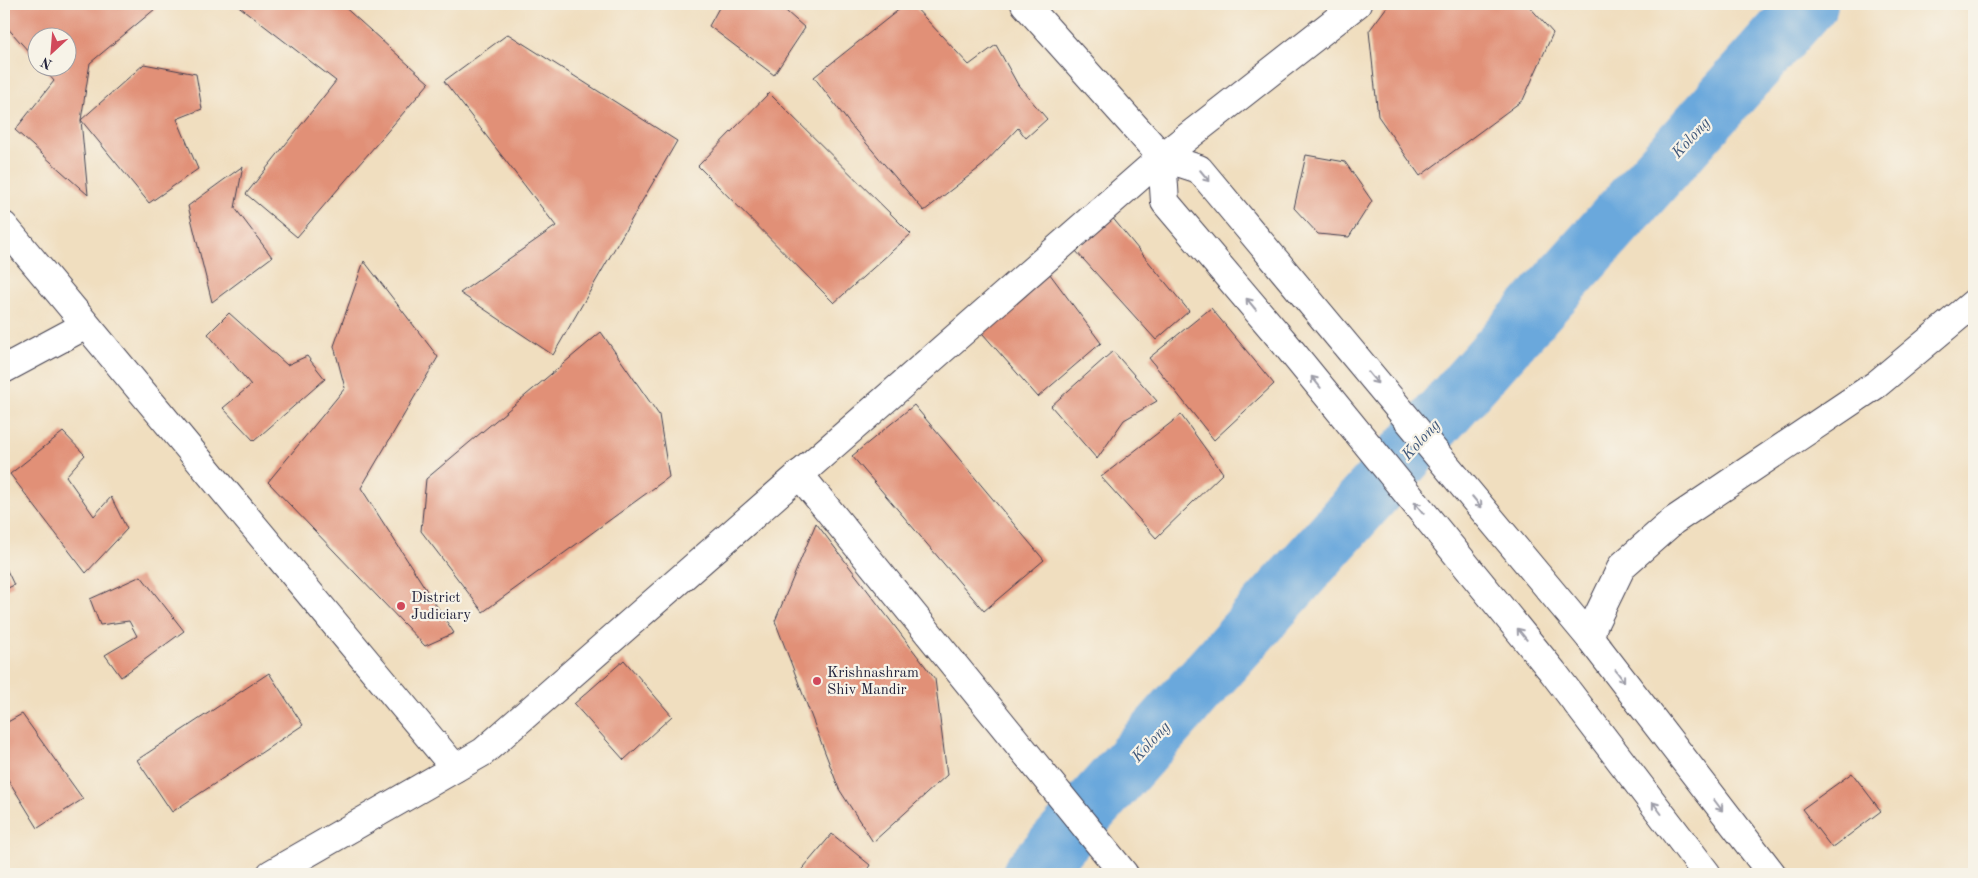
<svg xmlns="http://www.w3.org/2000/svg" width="1978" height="878" font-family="'Old Standard TT',serif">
<rect width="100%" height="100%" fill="#f7f3e8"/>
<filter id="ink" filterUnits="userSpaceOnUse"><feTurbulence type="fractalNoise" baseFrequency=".02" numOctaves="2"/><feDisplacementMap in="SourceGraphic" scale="10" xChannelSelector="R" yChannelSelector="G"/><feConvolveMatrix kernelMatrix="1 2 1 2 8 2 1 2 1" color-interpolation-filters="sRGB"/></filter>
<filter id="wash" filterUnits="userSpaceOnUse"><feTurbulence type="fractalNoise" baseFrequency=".0096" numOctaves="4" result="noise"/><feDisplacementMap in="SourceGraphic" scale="20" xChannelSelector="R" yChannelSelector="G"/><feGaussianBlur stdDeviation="1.12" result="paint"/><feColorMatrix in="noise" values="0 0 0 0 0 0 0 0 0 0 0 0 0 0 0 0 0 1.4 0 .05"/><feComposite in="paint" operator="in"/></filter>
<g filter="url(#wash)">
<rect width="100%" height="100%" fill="#f0debf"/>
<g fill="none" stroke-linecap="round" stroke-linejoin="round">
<path stroke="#6aa8dc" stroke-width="58" d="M1031,874L1809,4"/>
</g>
<g id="blocks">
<path fill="#e19077" d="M4,4H161L90,63L81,120L144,64L196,74L202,109L177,119L198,169L149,203L81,120L88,195L15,130L54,81L43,68H68V38H38V62L4,24Z
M236,4H341L429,83L297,237L246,194L336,81Z
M721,4H778L805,28L774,75L709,26Z
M906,4H912L969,65L996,45L1018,85L1047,119L1026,138L1018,128L983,165L924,211L850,124L814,77Z
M1389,4H1527L1553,33L1523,100L1420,176L1378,116L1369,31Z
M508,34L677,141L553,355L460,293L556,226L444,81Z
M769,93L911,234L834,303L698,166Z
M1306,155L1345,162L1372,201L1349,237L1318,234L1294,208Z
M243,166L235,208L272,257L212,302L188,206Z
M1111,216L1189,311L1156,340L1075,250Z
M364,261L438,357L361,488L454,633L425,646L268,482L345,388L334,346Z
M1044,266L1101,343L1038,397L976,326Z
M1211,308L1274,384L1214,440L1149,358Z
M229,313L287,365L307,356L325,379L254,441L223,408L251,385L208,334Z
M601,332L659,415L669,477L483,612L421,531L426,479Z
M1113,351L1157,401L1124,420L1097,459L1051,406Z
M914,405L1044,560L984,611L852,456Z
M1181,415L1223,473L1156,538L1101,477Z
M63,432L85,455L66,476L94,516L111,497L127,529L86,573L10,474Z
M816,523L935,679L947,775L873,842L839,789L775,621Z
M4,564L14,585L4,590Z
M141,576L184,631L121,677L105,655L137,636L129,621L100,625L90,599Z
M624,660L672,716L624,760L574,704Z
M269,673L303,725L172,812L137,760Z
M22,714L83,799L38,828L4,773V724Z
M1852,773L1881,811L1832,848L1802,809Z
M832,834L870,865L865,874H798Z"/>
</g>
</g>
<g filter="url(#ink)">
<use href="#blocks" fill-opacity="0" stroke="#413e4f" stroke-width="1"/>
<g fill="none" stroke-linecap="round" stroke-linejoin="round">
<g stroke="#413e4f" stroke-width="30">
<path id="minor" d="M4,226L455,768
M4,369L86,325
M799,474L1124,874
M1590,638L1593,626L1622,566L1673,521L1877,384L1974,303"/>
</g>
<g stroke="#413e4f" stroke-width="30">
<path id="tertiary" d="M271,874L483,752L1162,157L1357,4"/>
</g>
<g stroke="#413e4f" stroke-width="30">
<path id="primary" d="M1025,4L1162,157L1199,169L1590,638L1772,874
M1162,157L1165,202L1283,341L1553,672L1707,874"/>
</g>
<use href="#minor" stroke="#fff" stroke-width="28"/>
<use href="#tertiary" stroke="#fff" stroke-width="28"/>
<use href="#primary" stroke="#fff" stroke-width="28"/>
</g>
<defs><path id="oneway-shaft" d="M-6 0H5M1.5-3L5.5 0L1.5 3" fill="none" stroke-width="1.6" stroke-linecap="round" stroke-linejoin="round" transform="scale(1.25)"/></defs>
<g stroke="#9c9ca7">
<use href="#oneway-shaft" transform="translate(1205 176) rotate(50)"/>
<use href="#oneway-shaft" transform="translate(1251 304) rotate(-130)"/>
<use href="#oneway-shaft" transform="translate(1373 378) rotate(50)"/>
<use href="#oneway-shaft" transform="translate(1316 382) rotate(-129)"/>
<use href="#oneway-shaft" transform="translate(1477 502) rotate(50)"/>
<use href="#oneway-shaft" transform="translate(1419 508) rotate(-129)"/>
<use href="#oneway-shaft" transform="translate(1522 634) rotate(-129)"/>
<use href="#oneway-shaft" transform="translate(1620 676) rotate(53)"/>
<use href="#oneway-shaft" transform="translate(1718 805) rotate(53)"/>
<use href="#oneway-shaft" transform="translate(1657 808) rotate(-127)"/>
</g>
</g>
<g fill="#d1495b" stroke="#f7f3e8" stroke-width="2">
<circle cx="401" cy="606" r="5"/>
<circle cx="817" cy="681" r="5"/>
</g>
<g text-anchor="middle" stroke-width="4.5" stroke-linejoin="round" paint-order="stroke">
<g font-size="15" fill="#22223b" stroke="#f7f3e8" text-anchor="start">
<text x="411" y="602">District<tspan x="411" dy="17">Judiciary</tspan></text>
<text x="827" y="677">Krishnashram<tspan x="827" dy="17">Shiv Mandir</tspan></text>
</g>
<g font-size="16" font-style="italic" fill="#3f587b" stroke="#f7f3e8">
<text transform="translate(1690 137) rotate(-48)" y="6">Kolong</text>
<text transform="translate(1420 439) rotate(-48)" y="6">Kolong</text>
<text transform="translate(1150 741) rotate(-48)" y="6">Kolong</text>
</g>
</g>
<rect width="1978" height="878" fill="none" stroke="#f7f3e8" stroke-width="20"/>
<g transform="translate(52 52) rotate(206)"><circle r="24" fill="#f7f3e8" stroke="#a29fa3"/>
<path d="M0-4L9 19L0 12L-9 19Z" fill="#d1495b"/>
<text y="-8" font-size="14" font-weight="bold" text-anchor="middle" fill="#22223b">N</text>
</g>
</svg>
